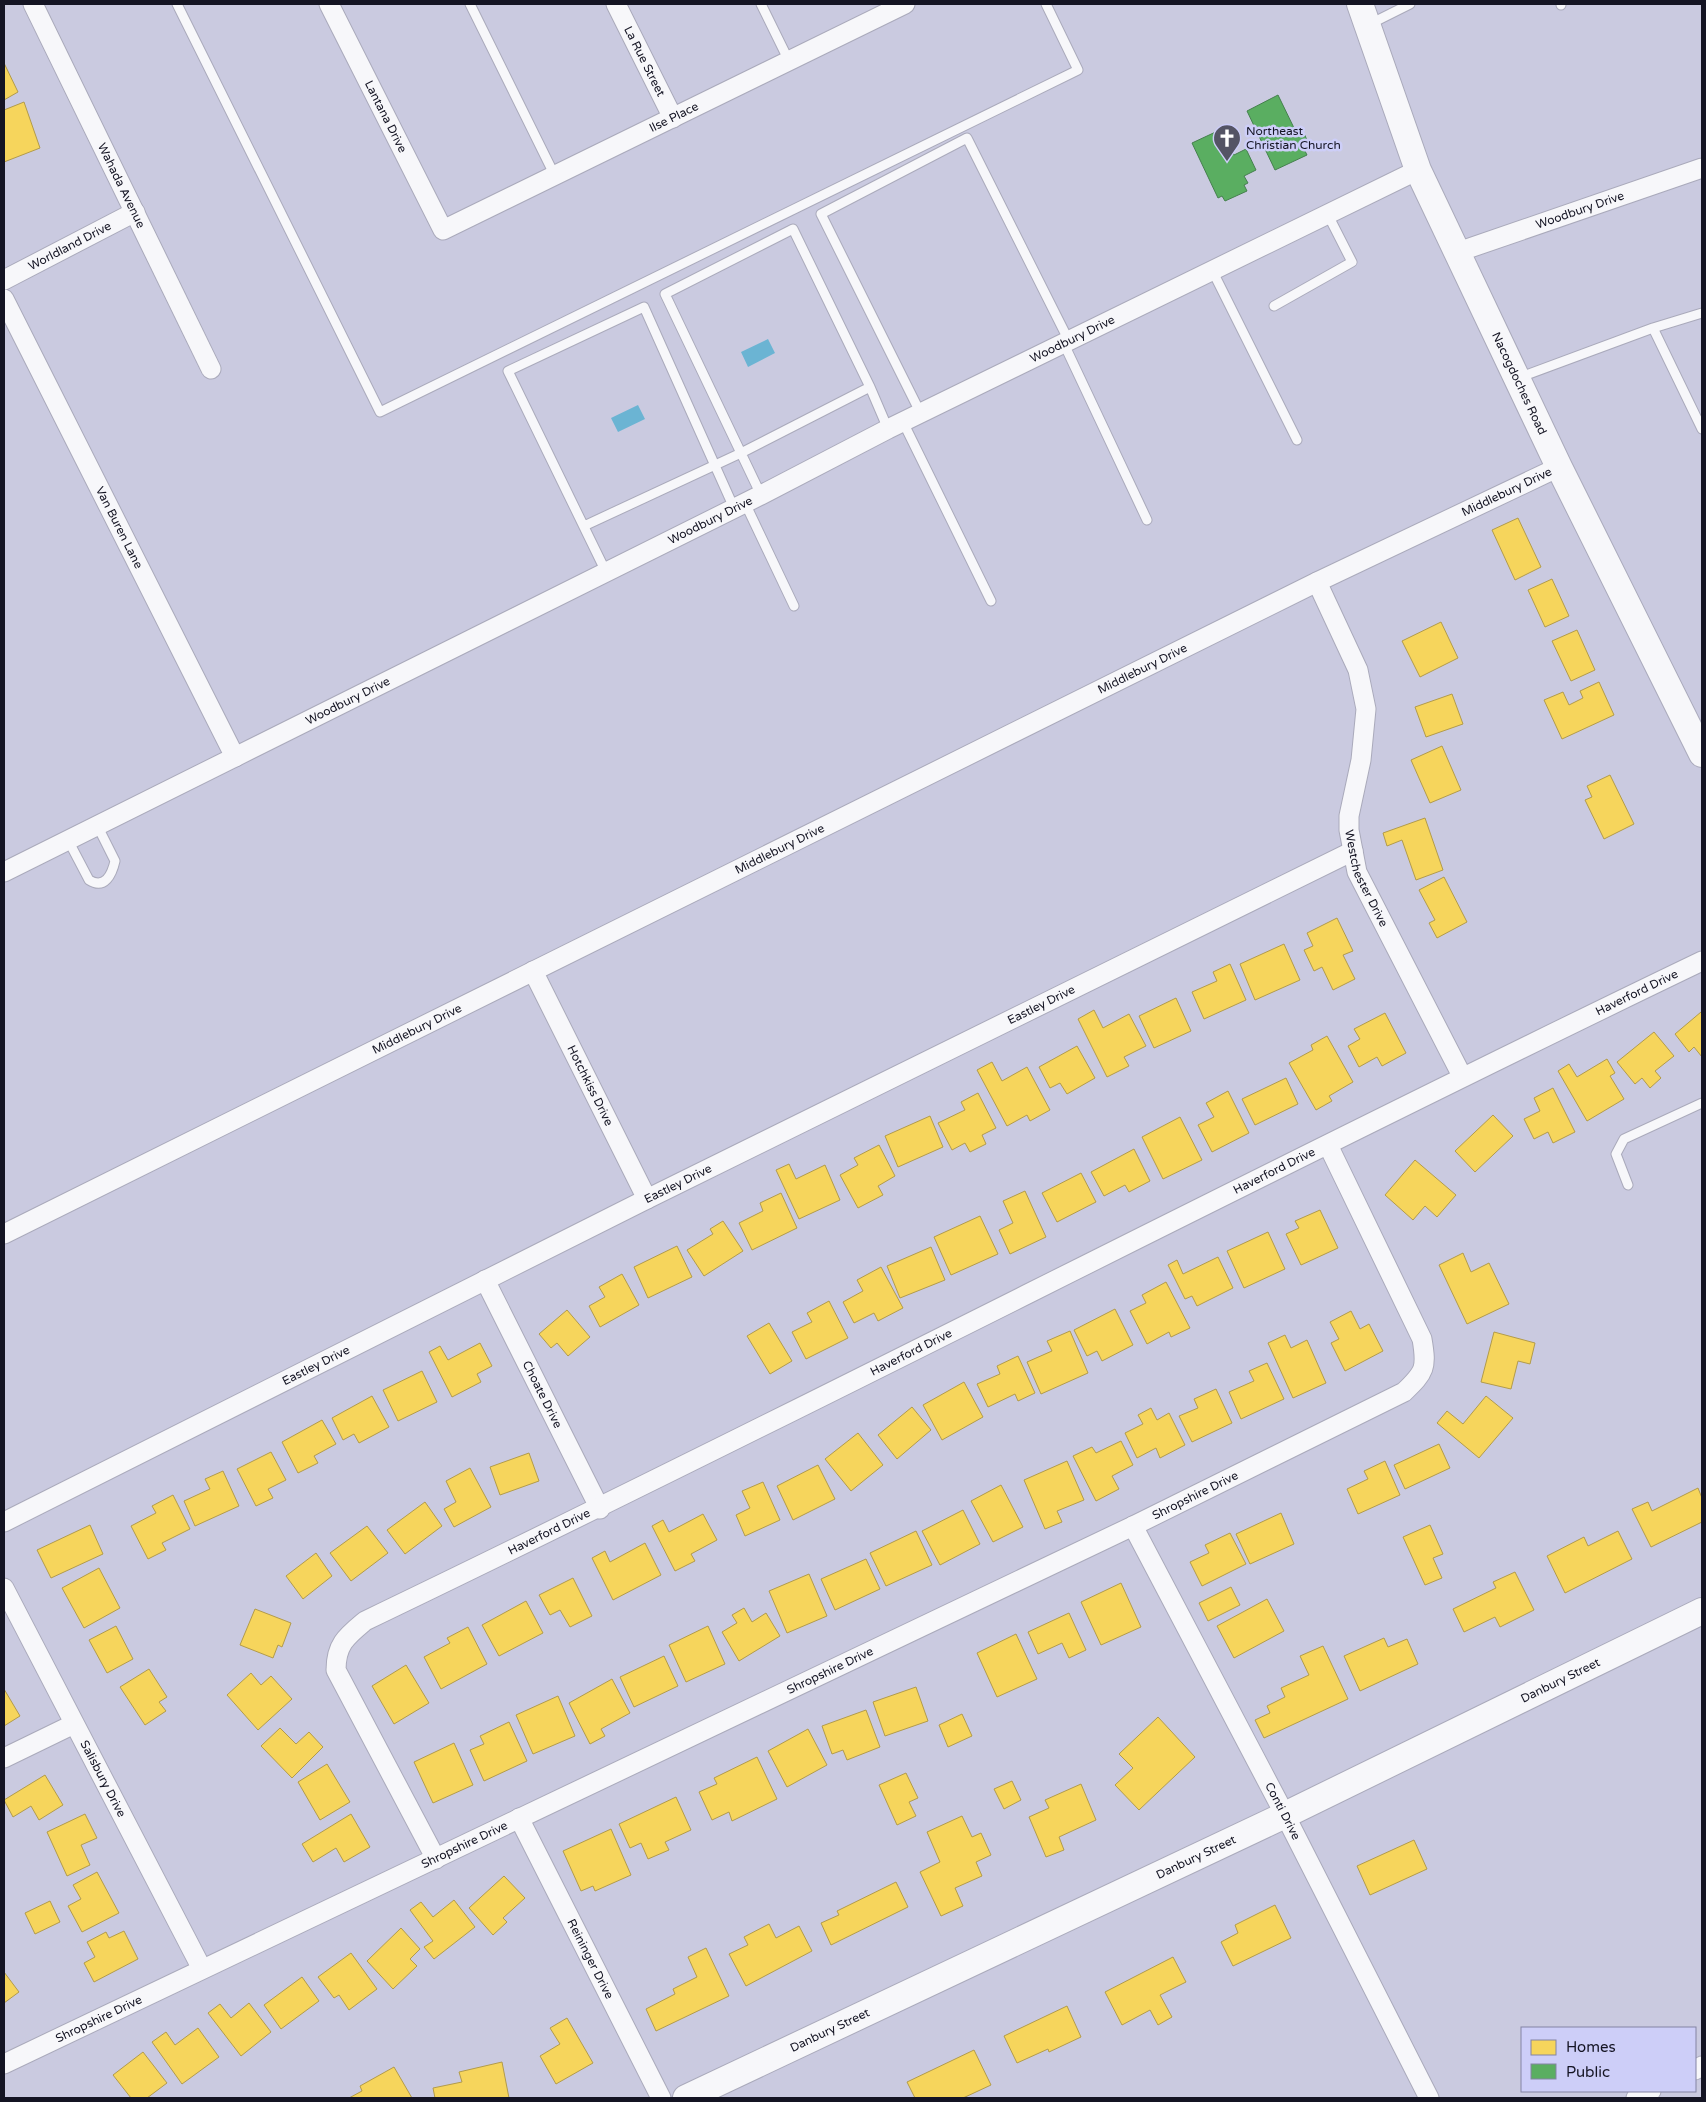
<svg xmlns="http://www.w3.org/2000/svg" width="1706" height="2102" font-family="'Varela Round',sans-serif">
<rect width="100%" height="100%" fill="#cacae0"/>
<path fill="#6bb4d3" d="M768,339L775,353L748,367L741,352Z
M638,405L645,419L618,432L611,418Z"/>
<path fill="#f6d55c" stroke="#b29b4b" d="M4,63L18,92L4,100Z
M24,102L40,148L4,162V110Z
M1518,518L1541,567L1515,580L1492,530Z
M1552,579L1569,616L1545,627L1528,590Z
M1441,622L1458,658L1420,677L1402,641Z
M1577,630L1595,670L1571,681L1552,641Z
M1599,682L1614,715L1562,739L1544,700L1563,692L1569,705L1583,698L1580,691Z
M1452,694L1463,724L1426,737L1415,707Z
M1442,746L1461,790L1430,803L1411,760Z
M1610,775L1634,824L1604,839L1585,800L1592,797L1587,786Z
M1425,818L1443,870L1416,880L1402,840L1387,846L1383,833Z
M1444,877L1467,922L1437,938L1429,923L1435,920L1419,890Z
M1337,918L1353,951L1343,955L1355,979L1333,990L1322,967L1314,971L1304,950L1313,946L1307,933Z
M1284,944L1300,980L1255,1000L1240,964Z
M1230,964L1246,1000L1204,1019L1192,992L1217,981L1213,972Z
M1176,998L1191,1031L1154,1048L1139,1016Z
M1094,1010L1103,1028L1129,1014L1146,1046L1124,1057L1129,1066L1107,1077L1078,1019Z
M1701,1012L1702,1014V1057L1694,1047L1689,1052L1675,1034Z
M1385,1013L1406,1053L1382,1066L1377,1057L1359,1067L1348,1046L1360,1039L1354,1029Z
M1654,1032L1674,1056L1655,1071L1661,1078L1650,1088L1642,1078L1635,1084L1617,1062Z
M1327,1036L1353,1082L1329,1096L1332,1101L1316,1110L1289,1063L1313,1050L1311,1045Z
M1077,1046L1095,1078L1067,1094L1060,1083L1050,1088L1039,1067Z
M1607,1059L1615,1073L1610,1076L1624,1099L1587,1121L1558,1071L1569,1064L1577,1077Z
M992,1062L1002,1081L1027,1067L1050,1110L1030,1121L1027,1115L1007,1126L977,1070Z
M1286,1078L1298,1104L1255,1125L1242,1099Z
M1553,1088L1575,1132L1553,1143L1548,1132L1534,1139L1524,1119L1540,1111L1534,1098Z
M1228,1091L1249,1133L1212,1152L1198,1125L1214,1117L1206,1103Z
M978,1093L996,1128L982,1135L986,1144L970,1152L965,1143L952,1150L938,1123L965,1110L961,1102Z
M1493,1115L1513,1136L1475,1172L1455,1151Z
M930,1116L943,1147L898,1167L885,1136Z
M1180,1117L1202,1160L1163,1179L1142,1137Z
M879,1145L895,1176L878,1186L883,1195L858,1208L840,1175L858,1165L854,1158Z
M1134,1149L1150,1181L1129,1192L1125,1185L1104,1196L1091,1172Z
M1415,1160L1456,1195L1437,1217L1425,1206L1413,1220L1385,1195Z
M789,1164L796,1179L825,1165L840,1200L799,1219L776,1170Z
M1081,1173L1096,1202L1057,1222L1042,1193Z
M1025,1191L1046,1237L1010,1254L999,1230L1013,1223L1003,1201Z
M781,1193L797,1228L752,1250L739,1223L763,1211L760,1203Z
M1320,1210L1338,1248L1301,1265L1286,1234L1299,1228L1295,1221Z
M980,1216L998,1254L951,1275L934,1237Z
M723,1221L743,1251L704,1276L687,1250L713,1234L710,1229Z
M1268,1232L1285,1269L1244,1288L1227,1251Z
M677,1246L692,1277L648,1298L634,1267Z
M931,1247L945,1280L900,1298L887,1266Z
M1463,1253L1471,1272L1489,1263L1509,1304L1467,1324L1439,1265Z
M1218,1257L1233,1288L1197,1306L1192,1296L1185,1299L1168,1265L1177,1260L1183,1274Z
M881,1267L903,1308L878,1321L874,1313L854,1323L843,1302L863,1291L857,1280Z
M622,1274L639,1305L600,1327L589,1306L605,1297L599,1287Z
M1166,1282L1190,1328L1171,1337L1169,1332L1147,1344L1130,1311L1146,1303L1142,1295Z
M829,1301L848,1338L806,1359L792,1332L812,1322L807,1313Z
M1115,1309L1133,1345L1102,1361L1097,1351L1087,1356L1074,1330Z
M567,1310L590,1337L568,1356L557,1343L551,1348L539,1334Z
M1351,1311L1360,1329L1369,1324L1383,1351L1345,1371L1331,1343L1339,1339L1330,1322Z
M769,1323L792,1361L770,1374L747,1336Z
M1070,1331L1088,1373L1041,1394L1027,1362L1052,1351L1047,1341Z
M1494,1332L1535,1343L1530,1364L1518,1361L1511,1389L1481,1382Z
M1285,1335L1291,1348L1307,1340L1326,1383L1293,1398L1268,1343Z
M480,1343L492,1366L477,1374L481,1382L452,1397L429,1352L440,1346L448,1360Z
M1018,1356L1035,1393L1018,1401L1015,1394L988,1407L977,1384L1000,1374L997,1366Z
M1267,1363L1284,1399L1241,1419L1229,1392L1254,1381L1249,1371Z
M422,1371L437,1402L398,1421L383,1390Z
M964,1382L983,1417L942,1440L923,1405Z
M1216,1389L1232,1423L1192,1442L1179,1416L1198,1408L1194,1399Z
M372,1396L389,1427L359,1443L354,1434L343,1440L332,1418Z
M1486,1396L1513,1418L1479,1458L1437,1423L1447,1411L1463,1424Z
M912,1407L931,1430L897,1459L878,1435Z
M1151,1408L1157,1420L1169,1413L1185,1445L1160,1458L1156,1448L1137,1458L1125,1433L1143,1424L1138,1415Z
M322,1420L336,1444L314,1456L318,1463L298,1473L282,1442Z
M858,1433L883,1465L851,1491L825,1459Z
M1121,1441L1133,1465L1112,1476L1119,1489L1096,1501L1073,1456L1092,1447L1096,1453Z
M1439,1444L1450,1468L1405,1489L1394,1465Z
M271,1452L286,1480L268,1489L273,1498L256,1506L237,1469Z
M529,1453L539,1481L500,1495L490,1467Z
M1067,1461L1084,1500L1057,1511L1062,1522L1045,1529L1024,1480Z
M1385,1461L1400,1495L1358,1514L1347,1489L1368,1479L1364,1471Z
M818,1465L835,1499L793,1520L777,1486Z
M470,1468L491,1507L454,1527L444,1509L456,1502L446,1481Z
M223,1471L239,1506L195,1526L184,1501L210,1489L205,1479Z
M763,1482L780,1520L745,1536L736,1515L750,1508L742,1491Z
M1001,1485L1023,1527L993,1542L971,1501Z
M1698,1488L1702,1498V1522L1651,1547L1632,1509L1648,1502L1652,1511Z
M173,1495L190,1529L162,1543L166,1550L148,1559L131,1526L156,1513L152,1506Z
M425,1502L442,1526L405,1554L387,1530Z
M963,1510L980,1544L940,1565L922,1531Z
M1281,1513L1294,1544L1250,1564L1236,1534Z
M703,1514L717,1540L691,1554L695,1561L675,1571L652,1526L663,1520L669,1532Z
M90,1525L103,1554L51,1578L37,1550Z
M1430,1525L1443,1554L1433,1558L1442,1578L1425,1585L1403,1537Z
M367,1526L388,1553L351,1581L330,1553Z
M916,1531L932,1565L886,1586L870,1553Z
M1618,1531L1632,1559L1565,1593L1547,1556L1584,1537L1588,1546Z
M1230,1533L1246,1564L1202,1586L1190,1562L1209,1553L1205,1545Z
M645,1543L661,1575L613,1600L592,1558L605,1551L610,1562Z
M316,1553L332,1576L303,1599L286,1576Z
M866,1559L880,1589L835,1610L821,1579Z
M99,1568L120,1608L84,1628L62,1588Z
M1515,1572L1534,1610L1500,1627L1495,1617L1464,1632L1453,1609L1496,1588L1493,1582Z
M809,1574L827,1616L787,1633L769,1591Z
M573,1578L592,1616L570,1627L560,1610L550,1615L539,1595Z
M1121,1583L1141,1627L1101,1645L1081,1602Z
M1231,1587L1240,1605L1208,1621L1199,1603Z
M1267,1599L1284,1631L1234,1658L1217,1626Z
M526,1601L543,1633L499,1656L482,1625Z
M744,1608L752,1622L766,1613L780,1636L739,1661L722,1632L737,1623L732,1615Z
M255,1609L291,1623L282,1647L278,1645L273,1658L240,1645Z
M1069,1613L1086,1650L1069,1658L1062,1643L1038,1654L1028,1632Z
M116,1626L133,1659L107,1673L89,1640Z
M708,1626L725,1664L686,1682L669,1645Z
M468,1627L487,1664L441,1689L424,1657L450,1643L447,1638Z
M1016,1634L1037,1679L997,1697L977,1653Z
M1384,1638L1388,1647L1407,1639L1418,1664L1360,1691L1344,1656Z
M1323,1646L1348,1699L1264,1738L1255,1720L1270,1713L1267,1706L1285,1697L1281,1688L1309,1675L1300,1656Z
M664,1656L678,1686L634,1707L620,1677Z
M406,1665L429,1703L394,1724L372,1686Z
M149,1669L167,1697L159,1702L166,1711L145,1725L120,1687Z
M251,1673L261,1685L271,1676L292,1699L258,1730L227,1695Z
M612,1679L630,1713L601,1729L605,1736L590,1744L569,1703Z
M916,1687L928,1721L885,1736L873,1702Z
M4,1689L20,1716L4,1726Z
M558,1696L575,1736L533,1754L516,1715Z
M866,1710L880,1747L847,1760L843,1750L832,1754L822,1726Z
M962,1714L972,1736L948,1747L939,1725Z
M1158,1717L1195,1757L1139,1810L1115,1785L1133,1768L1119,1754Z
M509,1722L527,1761L484,1781L470,1750L484,1744L480,1736Z
M280,1728L296,1744L309,1732L323,1747L292,1778L261,1746Z
M808,1729L827,1765L787,1787L768,1751Z
M454,1743L473,1785L433,1803L414,1762Z
M757,1757L777,1799L732,1821L729,1812L712,1820L699,1792L717,1784L714,1778Z
M327,1764L350,1802L320,1820L298,1782Z
M906,1773L918,1798L909,1802L916,1816L897,1825L879,1785Z
M45,1775L63,1805L39,1820L31,1806L13,1817L4,1800Z
M1012,1781L1021,1800L1004,1809L994,1789Z
M1081,1784L1096,1820L1059,1837L1064,1850L1046,1857L1029,1817L1049,1808L1045,1800Z
M676,1797L691,1830L665,1842L669,1850L648,1859L641,1843L630,1848L619,1824Z
M85,1814L97,1838L81,1845L90,1865L67,1876L47,1832Z
M351,1814L370,1847L344,1862L336,1848L313,1862L302,1844Z
M962,1816L972,1837L981,1833L991,1855L976,1862L982,1876L955,1888L963,1906L941,1916L920,1872L940,1862L927,1832Z
M611,1829L631,1875L595,1891L593,1886L581,1891L563,1851Z
M1414,1840L1427,1869L1370,1895L1357,1866Z
M97,1872L119,1913L82,1932L68,1906L81,1899L73,1885Z
M504,1876L525,1898L503,1918L507,1922L493,1935L469,1908Z
M896,1882L908,1907L831,1945L821,1923L839,1915L837,1911Z
M454,1900L475,1927L434,1959L424,1947L433,1941L410,1910L421,1902L433,1917Z
M50,1901L60,1922L35,1934L25,1913Z
M1275,1905L1291,1938L1233,1966L1221,1942L1238,1933L1235,1925Z
M769,1924L776,1938L799,1926L812,1951L746,1986L729,1954L748,1945L744,1937Z
M401,1928L420,1949L410,1959L417,1966L393,1989L367,1961Z
M124,1931L138,1959L94,1982L84,1963L95,1957L87,1942L106,1932L109,1938Z
M706,1948L729,1996L656,2031L646,2009L675,1994L673,1989L697,1977L688,1957Z
M351,1953L377,1989L349,2010L339,1995L334,1998L318,1977Z
M1173,1957L1186,1982L1160,1995L1172,2017L1158,2025L1150,2010L1122,2025L1105,1992Z
M4,1972L19,1992L4,2003Z
M302,1977L319,2001L281,2029L264,2005Z
M249,2003L271,2032L241,2056L208,2013L220,2004L231,2018Z
M1067,2006L1081,2037L1049,2052L1048,2049L1017,2063L1004,2036Z
M567,2018L593,2063L556,2084L540,2056L560,2044L550,2028Z
M198,2028L219,2057L182,2084L152,2042L166,2032L175,2045Z
M974,2050L991,2085L963,2098H915L907,2082Z
M143,2052L167,2083L147,2098H131L113,2075Z
M502,2062L509,2098H435L433,2088L462,2082L459,2072Z
M394,2067L412,2098H349L362,2091L360,2086Z"/>
<path fill="#5aae61" stroke="#45804e" d="M1278,95L1295,130L1301,127L1307,140L1301,143L1307,155L1275,170L1247,111Z
M1222,129L1234,155L1246,149L1256,170L1244,176L1248,183L1244,185L1247,191L1225,201L1222,196L1218,198L1192,143Z"/>
<g fill="none" stroke-linecap="round" stroke-linejoin="round">
<g stroke="#aab" stroke-width="11">
<path id="lane" d="M177,4L380,412L1078,70L1046,4
M470,4L555,176
M761,4L789,61
M1561,4V5
M1370,24L1410,4
M1212,270L1297,440
M1274,306L1352,262L1327,213
M1653,328L1702,429
M1064,344L1147,520
M1518,378L1653,328L1702,313
M921,414L821,214L967,138L1069,341
M903,422L991,601
M761,495L665,294L793,229L870,387L888,429
M745,503L794,606
M584,526L741,453L870,387
M606,572L508,371L644,307L734,508
M68,840L89,880C105,890 112,874 115,861L97,825
M1628,1185L1616,1154L1624,1139L1702,1103"/>
</g>
<g stroke="#aab" stroke-width="21">
<g id="street">
<path id="s1" d="M33,4L211,369"/>
<path id="s2" d="M329,4L443,230L905,4"/>
<path id="s3" d="M616,4L673,118"/>
<path id="s4" d="M1458,252L1702,168"/>
<path id="s5" d="M4,280L135,212"/>
<path id="s6" d="M4,299L235,757"/>
<path id="s7" d="M1317,582L1358,670L1366,709L1361,760L1349,816V830L1357,872L1462,1076"/>
<path id="s8" d="M4,872L761,495L888,429L1418,170"/>
<path id="s9" d="M533,971L647,1199"/>
<path id="s10" d="M4,1234L1317,582L1559,467"/>
<path id="s11" d="M485,1280L600,1509"/>
<path id="s12" d="M4,1522L647,1199L1353,851"/>
<path id="s13" d="M1133,1526L1285,1815L1429,2098"/>
<path id="s14" d="M4,1588L202,1969"/>
<path d="M4,1758L74,1724"/>
<path id="s15" d="M519,1818L661,2098"/>
<path id="s16" d="M436,1859L336,1670C336,1644 347,1636 365,1621C813,1406 1254,1176 1702,961"/>
<path id="s17" d="M4,2064L1133,1526L1404,1392C1425,1372 1427,1368 1422,1339L1328,1145"/>
<path d="M1695,2070L1702,2066"/>
<path d="M1636,2098L1651,2091"/>
</g>
</g>
<g stroke="#aab" stroke-width="28">
<g id="secondary">
<path id="s18" d="M1360,4L1418,170L1559,467L1702,754"/>
<path id="s19" d="M686,2098L1285,1815L1702,1611"/>
</g>
</g>
<use href="#lane" stroke="#f7f7fa" stroke-width="9"/>
<use href="#street" stroke="#f7f7fa" stroke-width="19"/>
<use href="#secondary" stroke="#f7f7fa" stroke-width="26"/>
</g>
<defs>
<g id="church-pin" transform="scale(1.4375)"><path d="M0 17L-7.5 6A9.5 9.5 0 1 1 7.5 6Z" fill="#545465" stroke="#cdcef8"/><path d="M-1.2-6h2.4v3.5h3.3v2.4h-3.3V6h-2.4V-.1h-3.3v-2.4h3.3Z" fill="#fff"/></g>
</defs>
<g fill-rule="evenodd">
<use href="#church-pin" x="1227" y="138"/>
</g>
<g text-anchor="middle" stroke-width="5" stroke-linejoin="round" paint-order="stroke">
<g font-size="12" fill="#141423" stroke="#cdcef8">
<text dy="4" stroke="none"><textPath href="#s3" startOffset="64">La Rue Street</textPath></text>
<text dy="4" stroke="none"><textPath href="#s2" startOffset="126">Lantana Drive</textPath></text>
<text dy="4" stroke="none"><textPath href="#s2" startOffset="510">Ilse Place</textPath></text>
<text dy="4" stroke="none"><textPath href="#s1" startOffset="202">Wahada Avenue</textPath></text>
<text dy="4" stroke="none"><textPath href="#s4" startOffset="129">Woodbury Drive</textPath></text>
<text dy="4" stroke="none"><textPath href="#s5" startOffset="74">Worldland Drive</textPath></text>
<text dy="4" stroke="none"><textPath href="#s8" startOffset="1194">Woodbury Drive</textPath></text>
<text dy="4" stroke="none"><textPath href="#s18" startOffset="412">Nacogdoches Road</textPath></text>
<text dy="4" stroke="none"><textPath href="#s10" startOffset="1676">Middlebury Drive</textPath></text>
<text dy="4" stroke="none"><textPath href="#s8" startOffset="789">Woodbury Drive</textPath></text>
<text dy="4" stroke="none"><textPath href="#s6" startOffset="256">Van Buren Lane</textPath></text>
<text dy="4" stroke="none"><textPath href="#s10" startOffset="1271">Middlebury Drive</textPath></text>
<text dy="4" stroke="none"><textPath href="#s8" startOffset="384">Woodbury Drive</textPath></text>
<text dy="4" stroke="none"><textPath href="#s10" startOffset="866">Middlebury Drive</textPath></text>
<text dy="4" stroke="none"><textPath href="#s7" startOffset="311">Westchester Drive</textPath></text>
<text dy="4" stroke="none"><textPath href="#s16" startOffset="1692">Haverford Drive</textPath></text>
<text dy="4" stroke="none"><textPath href="#s12" startOffset="1159">Eastley Drive</textPath></text>
<text dy="4" stroke="none"><textPath href="#s10" startOffset="461">Middlebury Drive</textPath></text>
<text dy="4" stroke="none"><textPath href="#s9" startOffset="128">Hotchkiss Drive</textPath></text>
<text dy="4" stroke="none"><textPath href="#s16" startOffset="1288">Haverford Drive</textPath></text>
<text dy="4" stroke="none"><textPath href="#s12" startOffset="754">Eastley Drive</textPath></text>
<text dy="4" stroke="none"><textPath href="#s16" startOffset="882">Haverford Drive</textPath></text>
<text dy="4" stroke="none"><textPath href="#s12" startOffset="349">Eastley Drive</textPath></text>
<text dy="4" stroke="none"><textPath href="#s11" startOffset="128">Choate Drive</textPath></text>
<text dy="4" stroke="none"><textPath href="#s17" startOffset="1320">Shropshire Drive</textPath></text>
<text dy="4" stroke="none"><textPath href="#s16" startOffset="478">Haverford Drive</textPath></text>
<text dy="4" stroke="none"><textPath href="#s17" startOffset="915">Shropshire Drive</textPath></text>
<text dy="4" stroke="none"><textPath href="#s19" startOffset="969">Danbury Street</textPath></text>
<text dy="4" stroke="none"><textPath href="#s14" startOffset="215">Salisbury Drive</textPath></text>
<text dy="4" stroke="none"><textPath href="#s13" startOffset="322">Conti Drive</textPath></text>
<text dy="4" stroke="none"><textPath href="#s17" startOffset="510">Shropshire Drive</textPath></text>
<text dy="4" stroke="none"><textPath href="#s19" startOffset="564">Danbury Street</textPath></text>
<text dy="4" stroke="none"><textPath href="#s15" startOffset="158">Reininger Drive</textPath></text>
<text dy="4" stroke="none"><textPath href="#s17" startOffset="105">Shropshire Drive</textPath></text>
<text dy="4" stroke="none"><textPath href="#s19" startOffset="159">Danbury Street</textPath></text>
</g>
<g font-size="12" fill="#141423" stroke="#cdcef8" text-anchor="start">
<text x="1246" y="135">Northeast<tspan x="1246" dy="14">Christian Church</tspan></text>
</g>
</g>
<rect width="1706" height="2102" fill="none" stroke="#141423" stroke-width="10"/>
<rect x="1521" y="2027" width="175" height="65" fill="#cdcef8" stroke="#8384a3"/>
<rect x="1531" y="2040" width="25" height="15" fill="#f6d55c" stroke="#8384a3"/>
<text x="1566" y="2052" font-size="15" fill="#141423">Homes</text>
<rect x="1531" y="2064" width="25" height="15" fill="#5aae61" stroke="#8384a3"/>
<text x="1566" y="2077" font-size="15" fill="#141423">Public</text>
</svg>
